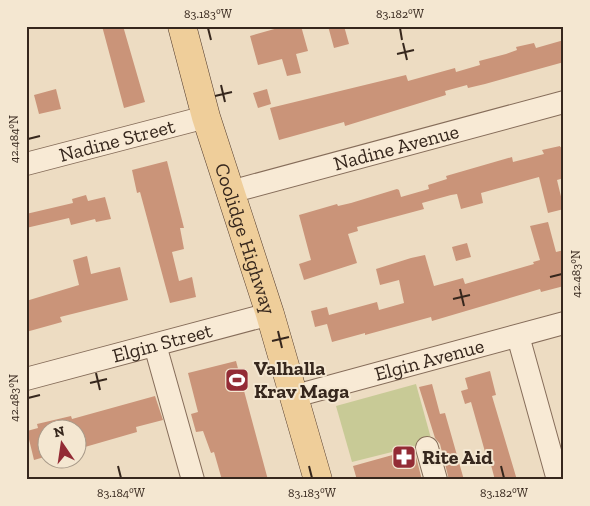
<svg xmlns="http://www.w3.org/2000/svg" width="590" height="506" font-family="'Zilla Slab',serif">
<rect width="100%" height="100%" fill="#eddcc2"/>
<path fill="#c8ca96" d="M416,384L432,442L352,462L336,406Z"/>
<path fill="#ca9479" d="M102,26H123L145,102L124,108Z
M285,26H301L308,51L296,54L301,73L287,76L282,59L258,65L250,36Z
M328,26H344L349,44L334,48Z
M564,40V62L485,84L468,88L467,85L445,91L446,95L345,126L344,122L279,140L270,108L406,75L408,81L455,68L456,72L480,65L479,61L506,54L517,50L516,47L534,43L536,48Z
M56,89L61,109L39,114L34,95Z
M267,89L271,104L258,108L253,93Z
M560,146V147L564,146V178L557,180L564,209L548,213L539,177L481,193L483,203L461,209L457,194L451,195L422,203L424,209L357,227L358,231L348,234L357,263L304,280L299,264L311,260L299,215L337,204L338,206L351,203L397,189L399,190L401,197L429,189L428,185L447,179L446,176L512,157L513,162L544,154L542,150Z
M167,161L184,228H180L184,249L172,252L179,281L192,277L196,297L170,303L140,192L137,193L132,170Z
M86,195L88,201L105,197L111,219L96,222L95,219L71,225L69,218L26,228V214L73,203L72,199Z
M548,222L556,252L564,250V286L541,292L540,289L432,321L431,317L365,335V333L332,342L327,324L315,327L311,311L327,307L329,315L377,302L379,310L404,303L399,280L380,285L376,269L411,258L425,255L434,286L463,278L465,284L534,264L533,262L540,260L530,226Z
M467,243L471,257L456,261L452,247Z
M87,256L91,274L120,267L128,300L60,317L62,322L26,332V301L79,285L73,260Z
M236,361L254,428L268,480H222L214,452L211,453L203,431L196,432L191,414L198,412L188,373Z
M490,371L496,395L492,396L517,480H495L491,465L489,466L471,402L465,404L461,391L468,389L465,378Z
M432,384L440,414L445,413L464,480H449L440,444L435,438L419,387Z
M155,396L163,420L136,427L137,432L78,449V428H48V456L34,460L27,431L38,428L37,424L71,416L72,419Z
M414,449L422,480H357L353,466Z"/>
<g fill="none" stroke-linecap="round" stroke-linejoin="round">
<g stroke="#866d5a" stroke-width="24">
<g id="minor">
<path id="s1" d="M26,164L206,117"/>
<path id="s2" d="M230,192L564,102"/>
<path d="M518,336L558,480"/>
<path d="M155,345L193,480"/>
<path id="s3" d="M26,379L270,314"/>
<path id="s4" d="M295,396L564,323"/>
<path d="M427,448L436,480"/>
</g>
</g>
<g stroke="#533c2e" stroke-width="29">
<g id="major">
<path id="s5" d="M182,26L206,117L270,314L318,480"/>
</g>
</g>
<use href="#minor" stroke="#f8ead5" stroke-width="22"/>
<use href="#major" stroke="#efce9a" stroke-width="28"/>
</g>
<path fill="none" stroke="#36271d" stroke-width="2" d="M208,28L211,40M400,28L402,40M403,43L407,60M397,54L414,50M221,85L225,102M215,96L232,92M28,139L40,136M550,277L562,274M460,289L464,306M453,299L470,295M278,331L282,348M272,341L289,337M96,373L100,390M90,383L107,379M28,398L40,395M118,466L121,478M309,466L312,478M501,466L504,478"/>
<defs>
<g id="stadium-square" transform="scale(1.25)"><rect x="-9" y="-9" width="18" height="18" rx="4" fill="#932b35" stroke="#f4e7d1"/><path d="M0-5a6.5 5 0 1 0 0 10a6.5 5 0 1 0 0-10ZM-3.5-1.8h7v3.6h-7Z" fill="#fff"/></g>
<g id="pharmacy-square" transform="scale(1.25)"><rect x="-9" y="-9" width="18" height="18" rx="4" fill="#932b35" stroke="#f4e7d1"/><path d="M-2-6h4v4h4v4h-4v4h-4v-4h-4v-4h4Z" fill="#fff"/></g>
</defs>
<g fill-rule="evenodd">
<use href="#stadium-square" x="237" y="380"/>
<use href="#pharmacy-square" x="404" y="457"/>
</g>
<g text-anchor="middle" stroke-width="4" stroke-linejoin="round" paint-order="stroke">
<g font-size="20" fill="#36271d" stroke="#f4e7d1">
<text dy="7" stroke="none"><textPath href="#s1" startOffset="94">Nadine Street</textPath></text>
<text dy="7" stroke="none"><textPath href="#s2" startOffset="172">Nadine Avenue</textPath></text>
<text dy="7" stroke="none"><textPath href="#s5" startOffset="222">Coolidge Highway</textPath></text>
<text dy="7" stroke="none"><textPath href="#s3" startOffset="141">Elgin Street</textPath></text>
<text dy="7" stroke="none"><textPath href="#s4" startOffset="139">Elgin Avenue</textPath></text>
</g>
<g font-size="20" font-weight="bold" fill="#36271d" stroke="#f4e7d1" text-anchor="start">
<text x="254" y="375">Valhalla<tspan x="254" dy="23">Krav Maga</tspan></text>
<text x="422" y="464">Rite Aid</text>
</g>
</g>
<rect width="590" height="506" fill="none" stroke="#f4e7d1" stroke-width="55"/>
<g transform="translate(62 444) rotate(347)"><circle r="24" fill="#f4e7d1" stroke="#a89a89"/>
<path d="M0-4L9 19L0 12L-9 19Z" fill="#932b35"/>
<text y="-8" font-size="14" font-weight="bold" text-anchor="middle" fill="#36271d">N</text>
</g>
<rect x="28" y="28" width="534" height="450" fill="none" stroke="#36271d" stroke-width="2"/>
<g font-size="12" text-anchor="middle" fill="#36271d">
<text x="208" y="18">83.183°W</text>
<text x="400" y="18">83.182°W</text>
<text transform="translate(14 139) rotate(-90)" y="4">42.484°N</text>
<text transform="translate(576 274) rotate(-90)" y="4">42.483°N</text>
<text transform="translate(14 398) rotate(-90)" y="4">42.483°N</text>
<text x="121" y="497">83.184°W</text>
<text x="312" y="497">83.183°W</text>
<text x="504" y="497">83.182°W</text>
</g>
</svg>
